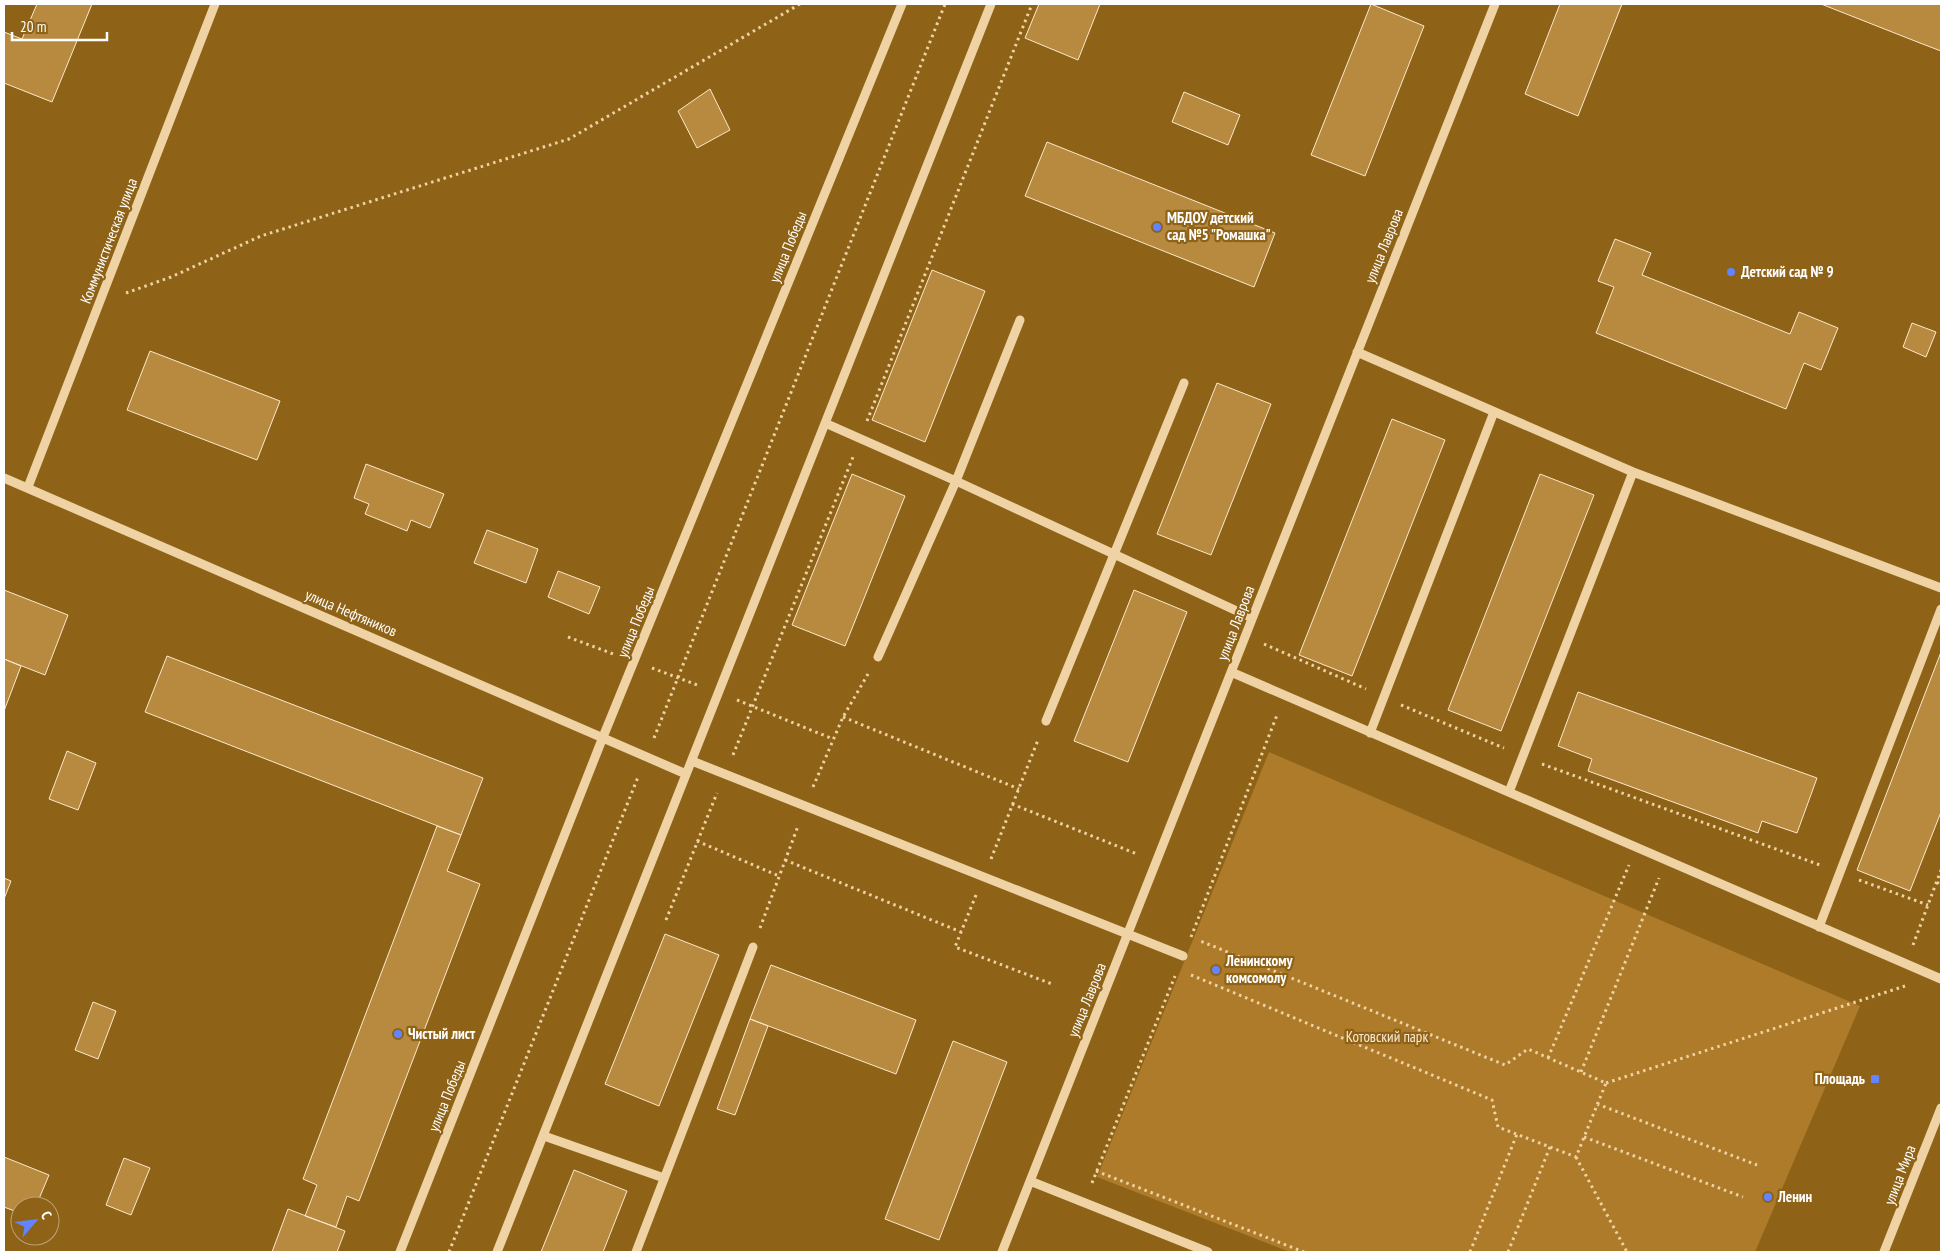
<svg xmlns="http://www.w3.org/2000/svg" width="1945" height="1256" font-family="'PT Sans Narrow',sans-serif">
<rect width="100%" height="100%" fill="#8f6317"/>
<path fill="#ad7b2a" d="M1269,752L1860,1006L1755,1252H1290L1097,1177Z"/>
<path fill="#b78a40" stroke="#fbe8ca" d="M37,4H92L52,102L4,83V32L22,39Z
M1039,4H1100L1078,60L1025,38Z
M1371,4L1424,26L1365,176L1311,155Z
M1560,4H1622L1578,116L1525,94Z
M1821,4H1941V51L1920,43Z
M710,89L730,130L697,148L678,111Z
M1184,92L1240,115L1228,145L1172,122Z
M1047,142L1275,233L1254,287L1025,196Z
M1615,239L1651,253L1642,275L1790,334L1799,312L1838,328L1821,370L1804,363L1786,409L1596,333L1614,287L1598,281Z
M932,270L985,291L925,442L872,420Z
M1912,323L1936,332L1926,357L1903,347Z
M150,351L280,401L257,460L127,410Z
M1217,383L1271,404L1211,555L1157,534Z
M1392,419L1445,440L1352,676L1299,655Z
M366,464L444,494L430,528L411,520L407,531L365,514L369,504L354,498Z
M852,474L905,496L845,646L792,625Z
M1540,474L1594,495L1501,731L1448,710Z
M487,530L538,549L526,583L474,563Z
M558,571L600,587L589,614L548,597Z
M4,590L68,615L45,675L4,659Z
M1134,590L1187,612L1128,762L1074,741Z
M1941,652V812L1910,891L1857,870Z
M167,656L483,778L461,835L145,712Z
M4,659L21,666L4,711Z
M1578,692L1817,778L1797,833L1762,821L1758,833L1588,771L1592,759L1558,746Z
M67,751L96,763L78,810L49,799Z
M437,826L461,835L447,871L480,884L359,1201L347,1196L336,1227L305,1216L317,1185L303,1179Z
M4,878L11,881L4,899Z
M665,934L719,955L659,1106L605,1084Z
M771,965L916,1020L896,1074L750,1019Z
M93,1002L116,1011L98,1059L75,1050Z
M750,1019L768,1026L735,1115L717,1109Z
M953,1041L1007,1062L939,1240L885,1219Z
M4,1157L49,1175L36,1206H20V1213L4,1207Z
M124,1158L150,1168L131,1215L106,1205Z
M574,1170L627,1191L603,1252H541Z
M288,1209L345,1231L337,1252H272Z"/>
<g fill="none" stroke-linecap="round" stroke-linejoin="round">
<path stroke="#efd3a4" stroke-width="3" stroke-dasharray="2.5 4" stroke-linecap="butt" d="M126,293L171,277L261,236L569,139L800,4
M867,421L1032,4
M568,637L616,655
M1264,644L1366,689
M652,668L700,686
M737,700L833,739
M1401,705L1504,748
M843,717L1019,789
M654,738L945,4
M733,755L853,457
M1542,764L1820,865
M813,787L843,717L868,674
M1012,804L1137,854
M697,841L779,876
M991,859L1038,740
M785,860L961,932
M1859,880L1928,905
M1937,882L1941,887
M976,895L955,947L1052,984
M666,920L717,793
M760,928L798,826
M1191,937L1277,715
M1913,945L1941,870
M1191,975L1492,1100L1498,1127L1576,1157L1606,1083L1528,1049L1505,1065L1198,940
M1548,1058L1629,865
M1581,1072L1659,878
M1606,1083L1905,986
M1597,1104L1757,1165
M1584,1137L1743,1197
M1576,1157L1627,1252
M1096,1171L1304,1252
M1092,1183L1175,976
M449,1252L638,777
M1470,1252L1517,1134
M1508,1252L1550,1147"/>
<path stroke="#efd3a4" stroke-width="9" d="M1357,352L1633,472L1941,588
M825,423L956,481L1252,618
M4,478L686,774
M28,487L215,4
M878,657L956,481L1020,320
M1231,672L1941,979
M1046,721L1184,383
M1370,733L1494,412
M692,761L1183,956
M1509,792L1633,472
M1819,927L1941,609
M544,1136L664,1178
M1030,1181L1208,1252
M400,1252L603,737L902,4
M497,1252L991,4
M636,1252L753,947
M1002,1252L1495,4
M1884,1252L1941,1108"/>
</g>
<g fill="#6284ff" stroke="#8f6317" stroke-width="2">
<circle cx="1157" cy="227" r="5"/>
<circle cx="1731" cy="272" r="5"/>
<circle cx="1216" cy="970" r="5"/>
<circle cx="398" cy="1034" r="5"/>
<rect x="1870" y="1074" width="10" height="10" rx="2.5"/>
<circle cx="1768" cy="1197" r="5"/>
</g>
<g text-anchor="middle" stroke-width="4.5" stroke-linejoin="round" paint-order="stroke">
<g font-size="15" font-weight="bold" fill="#fff" stroke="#8f6317" text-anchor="start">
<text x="1167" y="223">МБДОУ детский<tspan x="1167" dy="17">сад №5 "Ромашка"</tspan></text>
<text x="1741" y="277">Детский сад № 9</text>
<text x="1226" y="966">Ленинскому<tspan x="1226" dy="17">комсомолу</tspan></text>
<text x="408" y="1039">Чистый лист</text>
<text x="1865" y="1084" text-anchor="end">Площадь</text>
<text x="1778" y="1202">Ленин</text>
</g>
<g font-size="15" fill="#fff" stroke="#8f6317">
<text transform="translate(109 241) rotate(-69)" y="5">Коммунистическая улица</text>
<text transform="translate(1384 246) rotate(-68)" y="5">улица Лаврова</text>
<text transform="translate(788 247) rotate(-68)" y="5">улица Победы</text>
<text transform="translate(351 613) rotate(23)" y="5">улица Нефтяников</text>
<text transform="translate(636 622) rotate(-68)" y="5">улица Победы</text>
<text transform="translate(1236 623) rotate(-69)" y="5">улица Лаврова</text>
<text transform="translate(1087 1000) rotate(-68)" y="5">улица Лаврова</text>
<text transform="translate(447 1096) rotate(-68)" y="5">улица Победы</text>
<text transform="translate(1900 1175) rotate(-69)" y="5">улица Мира</text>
</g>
<g font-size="15" fill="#fcebd2" stroke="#8f6317">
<text x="1387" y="1042">Котовский парк</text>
</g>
</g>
<rect width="1945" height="1256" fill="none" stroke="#ffffff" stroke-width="10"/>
<g transform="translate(35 1221) rotate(62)"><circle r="24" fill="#8f6317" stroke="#bca174"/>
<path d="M0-4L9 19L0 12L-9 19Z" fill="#6284ff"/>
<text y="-8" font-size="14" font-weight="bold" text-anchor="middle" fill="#ffffff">С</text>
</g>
<path d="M12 32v8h95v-8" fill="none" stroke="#ffffff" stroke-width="2.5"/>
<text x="20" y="32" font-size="15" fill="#ffffff" stroke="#8f6317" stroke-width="4" paint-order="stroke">20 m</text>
</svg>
